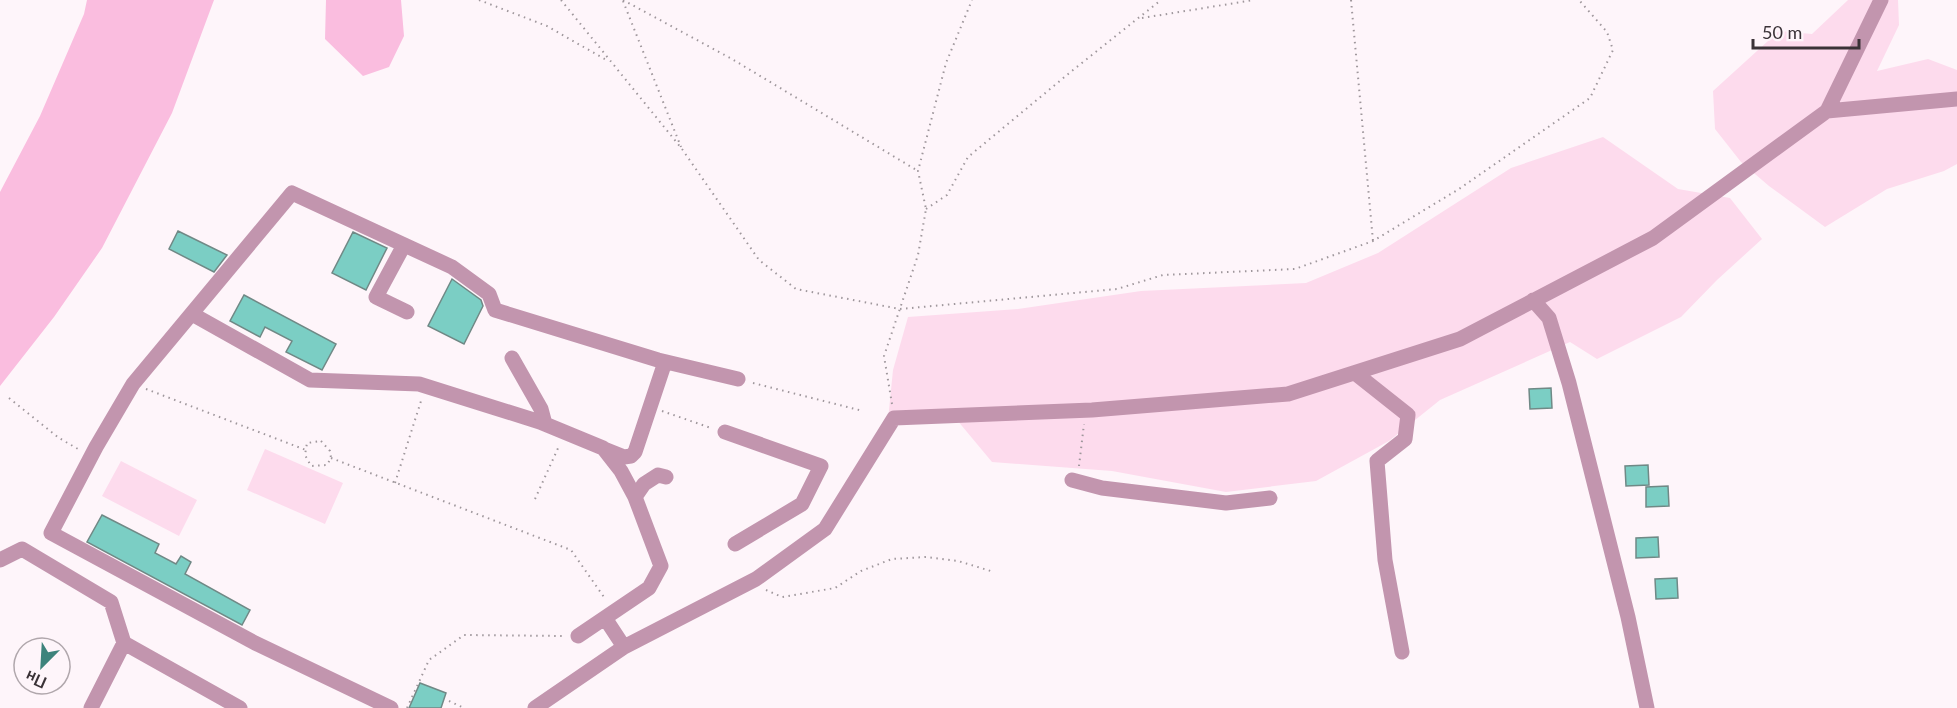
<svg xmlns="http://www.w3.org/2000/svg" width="1957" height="708" font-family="Lato,sans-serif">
<rect width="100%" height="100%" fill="#fef5fa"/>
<path fill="#fddbed" d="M1848,0H1898L1899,25L1877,71L1928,59L1957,70V164L1944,171L1887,189L1825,227L1769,186L1741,162L1715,129L1713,91L1779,31L1812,34Z
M1603,137L1678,189L1730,198L1762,239L1717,280L1681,317L1597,359L1570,342L1440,400L1389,441L1316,481L1226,492L1112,471L992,462L957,420H888L893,370L908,317L1018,309L1141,291L1306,283L1378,253L1511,168Z
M265,449L343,483L325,524L247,490Z
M121,461L197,500L179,536L102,496Z"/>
<path fill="#fabddf" d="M87,0H214L172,113L102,248L54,317L0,386V192L40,116L84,14Z
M326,0H401L404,36L389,67L363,76L325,39Z"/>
<path fill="#7bcec4" stroke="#708986" stroke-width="1.5" d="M178,231L227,255L214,272L169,249Z
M353,232L387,248L366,290L332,273Z
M452,279L481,300L483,306L464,344L428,326Z
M244,295L336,344L322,370L286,352L292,341L265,327L260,337L230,321Z
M1551,388L1552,408L1530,409L1529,389Z
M1648,465L1649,485L1626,486L1625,466Z
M1668,486L1669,506L1646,507V487Z
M102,515L159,544L155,553L176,564L181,556L191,562L185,574L250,610L242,625L87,542Z
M1658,537L1659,557L1636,558V538Z
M1677,578L1678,598L1656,599L1655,579Z
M420,683L446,693L441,708H409Z"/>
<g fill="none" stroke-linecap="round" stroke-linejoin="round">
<path stroke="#9f979c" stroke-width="2" stroke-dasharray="1.5 4.5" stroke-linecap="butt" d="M479,0L547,26L608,61
M561,0L682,149L759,260L796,289L900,309L1117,289L1163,275L1295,269L1373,241L1459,189L1590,98L1613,50L1607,32L1579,0
M623,0L732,59L918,171
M1351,0L1373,241
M623,1L681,147
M1142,18L1254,0
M926,209L947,195L968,157L1073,70L1161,0
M753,383L863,411
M146,389L306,450
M9,398L59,438L78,449
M892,404L884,356L918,255L926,209L918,171L946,63L972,0
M662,411L711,428
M321,441L330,451L331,458L327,465L311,466L305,455L307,443Z
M331,458L571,550L606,600
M1079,466L1084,424
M395,483L421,401
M535,499L559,446
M766,590L782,597L835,588L861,571L892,559L926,557L958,561L994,572
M449,701L464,708
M407,708L429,660L464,635L564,636"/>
<path stroke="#c295ae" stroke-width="15" d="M1827,111L1957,99
M404,245L376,297L407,312
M1533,300L1549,318L1569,383L1628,617L1647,708
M192,314L310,380L419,384L540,422L603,448L621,471L635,497L661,566L649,588L578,636
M512,358L541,409L545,424
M1355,373L1408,415L1405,439L1377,461L1385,560L1402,652
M725,432L821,466L802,504L735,544
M604,449L624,457L631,456L635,452L665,362
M1072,480L1102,488L1226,503L1270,498
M635,497L644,484L658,475L666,477
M0,560L22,549L111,602L124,643L240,708
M605,618L624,647
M91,708L124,643
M391,708L255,643L51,533L96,447L133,384L292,193L452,267L489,294L495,310L658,360L738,379
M535,708L624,647L756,579L825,529L894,418L1092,410L1288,394L1460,339L1653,238L1827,111L1881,0"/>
</g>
<g transform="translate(42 666) rotate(204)"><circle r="28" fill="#fef5fa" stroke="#b0a7ac" stroke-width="1.5"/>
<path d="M0-4.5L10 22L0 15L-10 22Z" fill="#3d837c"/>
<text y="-9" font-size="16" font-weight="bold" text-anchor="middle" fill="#3a3237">Пн</text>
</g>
<path d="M1753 39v9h106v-9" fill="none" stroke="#3a3237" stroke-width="3"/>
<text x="1762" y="39" font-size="18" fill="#3a3237" stroke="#fef5fa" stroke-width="4.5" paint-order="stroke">50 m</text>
</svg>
